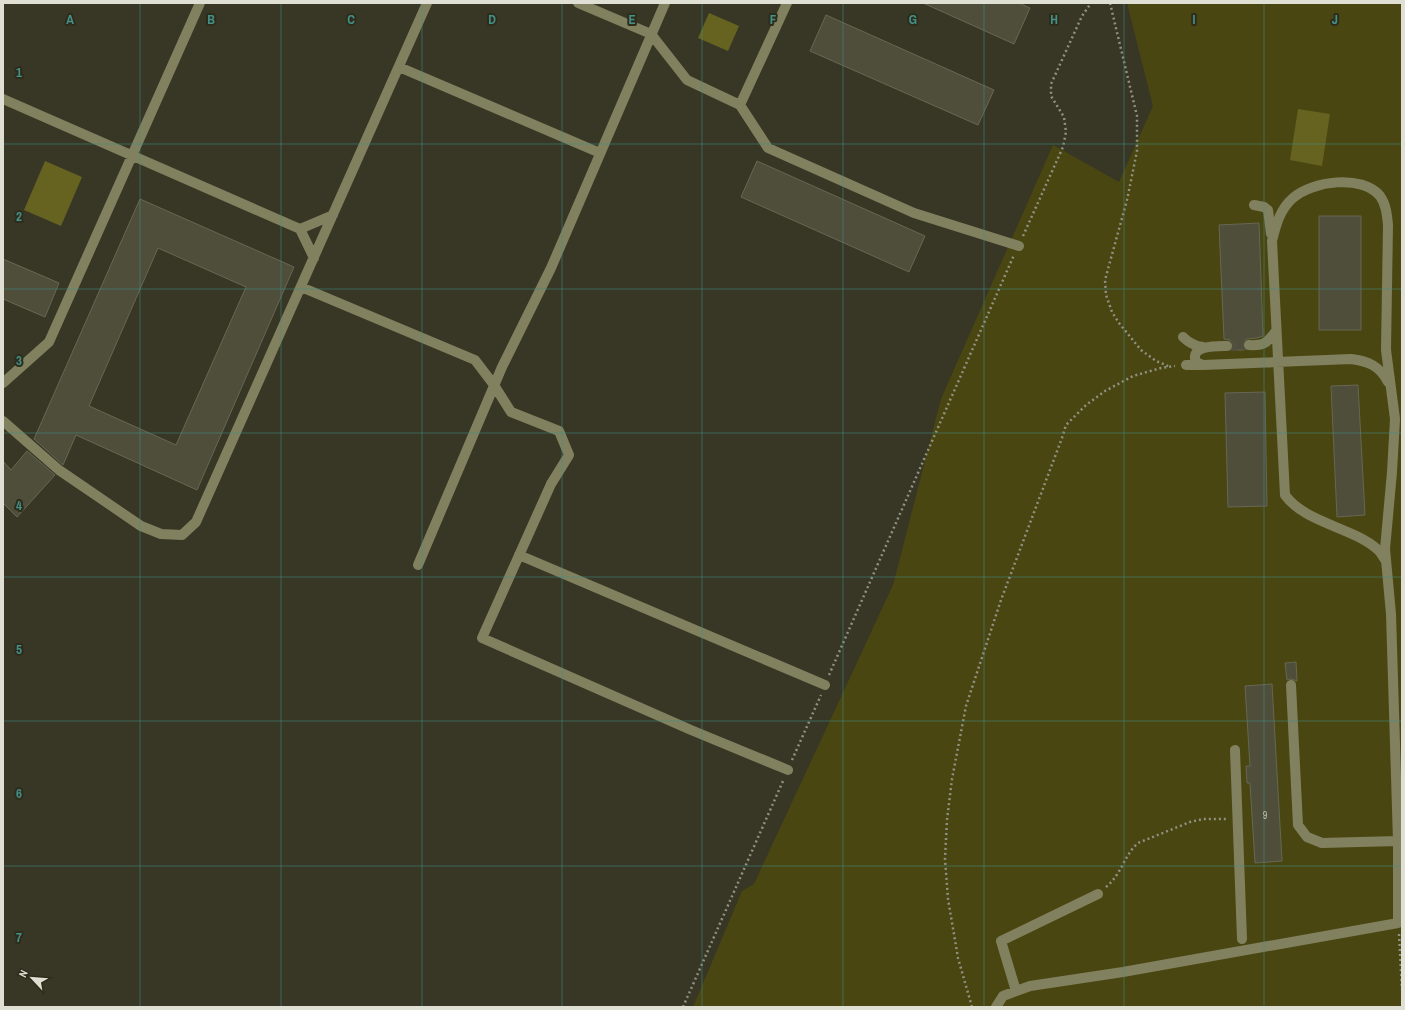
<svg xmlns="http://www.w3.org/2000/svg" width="1405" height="1010" font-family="'Archivo Narrow',sans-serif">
<rect width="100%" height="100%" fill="#383725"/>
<path fill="#494611" d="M1127,3H1402V1007H693L742,891L754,884L893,585L941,399L1053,145L1119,182L1153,106Z"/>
<path fill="#666320" d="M709,13L739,26L728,51L698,38Z
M1298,109L1330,114L1322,166L1290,160Z
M45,161L82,177L61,226L24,210Z"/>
<path fill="#4e4e3b" stroke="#676753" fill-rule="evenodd" d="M923,3H1019L1030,8L1014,44Z
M826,15L994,90L978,125L810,51Z
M757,161L925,236L909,272L741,197Z
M140,199L294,267L197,490L76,435L63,465L34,439ZM158,248L246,287L176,445L89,406Z
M1319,216H1361V330H1319Z
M1259,223L1263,336L1257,338L1246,339L1243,344L1245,350H1232L1233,346L1232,342L1230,340L1224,339L1219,225Z
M3,259L59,283L45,317L3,299Z
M1358,385L1365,515L1337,517L1331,386Z
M1265,392L1267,506L1228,507L1225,393Z
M27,451L55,475L17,517L3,503V461L11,470Z
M1296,662L1297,681L1291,679L1287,680L1285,663Z
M1272,684L1282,861L1255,863L1250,783H1247L1246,766H1250L1245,686Z"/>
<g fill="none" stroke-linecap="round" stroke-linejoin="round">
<path stroke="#51503f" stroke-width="10" stroke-dasharray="10 5" stroke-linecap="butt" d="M1227,346L1249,345"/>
<path stroke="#919183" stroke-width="2.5" stroke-dasharray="2 3" stroke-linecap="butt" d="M1110,3L1137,116V151L1127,200L1105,280L1106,295L1112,312L1119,323L1141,350L1156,361L1168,366
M1023,236L1063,147L1066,132L1064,117L1051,96V84L1082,16L1091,3
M829,675L1014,255
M792,760L821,695
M1106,887C1122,874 1124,855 1138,843L1190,822L1203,819H1227
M1399,934L1402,990
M683,1007L783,781
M972,1007L958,958L948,899L945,859L947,820L952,779L966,706L1001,600L1062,438L1066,425L1086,405L1105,391L1133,376L1161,368L1175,366"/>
<path stroke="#82815f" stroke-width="10" d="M578,3L651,34L687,80L740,105L768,148L914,213L1019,246
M399,67L600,153
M3,99L300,229L314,258
M740,105L787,3
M1254,205L1264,207L1268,210L1271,234
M300,229L333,215
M301,287L475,360L494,385L511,412L559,431L569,455L551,484L482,638L691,730L788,770
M1183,337C1189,343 1194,346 1203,347
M1249,345C1264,346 1267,343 1276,331
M1227,346C1217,346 1189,345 1196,362L1203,365L1351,359C1368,361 1380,366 1388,382
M1186,365H1203
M3,383L49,342L200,3
M3,421L59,470L141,526L161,534L182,535L196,522L427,3
M519,555L825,685
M418,565L502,367L551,268L665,3
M1291,685L1298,825L1307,837L1322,843L1398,841
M1235,750L1242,939
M1016,991L1001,941L1098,894
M996,1007L1003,996L1030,986L1123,972L1398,923V841L1391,614L1385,549L1392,472L1395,419L1386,350L1388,225C1387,215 1386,204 1380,196C1362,174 1312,181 1293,198C1280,209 1276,225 1272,241L1285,495C1305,523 1352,527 1377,549C1381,552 1383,557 1386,561"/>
</g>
<path fill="none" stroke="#439088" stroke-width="1" stroke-opacity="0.55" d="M140,3V1007M281,3V1007M422,3V1007M562,3V1007M702,3V1007M843,3V1007M984,3V1007M1124,3V1007M1264,3V1007M3,144H1402M3,289H1402M3,433H1402M3,577H1402M3,721H1402M3,866H1402"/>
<g text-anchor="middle" stroke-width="4" stroke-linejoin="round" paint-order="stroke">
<g font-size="10" fill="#bbbbae">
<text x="1265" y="819">9</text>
</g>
</g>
<g font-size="13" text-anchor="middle" font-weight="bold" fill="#439088" stroke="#2e2d1b" stroke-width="4" stroke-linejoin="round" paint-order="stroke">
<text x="70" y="24">A</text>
<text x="211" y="24">B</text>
<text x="351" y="24">C</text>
<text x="492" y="24">D</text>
<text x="632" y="24">E</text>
<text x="773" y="24">F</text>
<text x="913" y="24">G</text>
<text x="1054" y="24">H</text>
<text x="1194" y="24">I</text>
<text x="1335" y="24">J</text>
<text x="19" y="77">1</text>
<text x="19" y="221">2</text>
<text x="19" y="365">3</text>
<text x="19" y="510">4</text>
<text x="19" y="654">5</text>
<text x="19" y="798">6</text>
<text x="19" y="942">7</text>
</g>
<rect width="1405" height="1010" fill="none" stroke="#dfdfd4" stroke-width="8"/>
<g transform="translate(32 978) rotate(296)" stroke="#2e2d1b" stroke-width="3" paint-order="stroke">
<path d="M0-3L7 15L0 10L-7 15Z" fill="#dfdfd4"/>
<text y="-6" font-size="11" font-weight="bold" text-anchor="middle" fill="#dfdfd4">N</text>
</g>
</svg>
